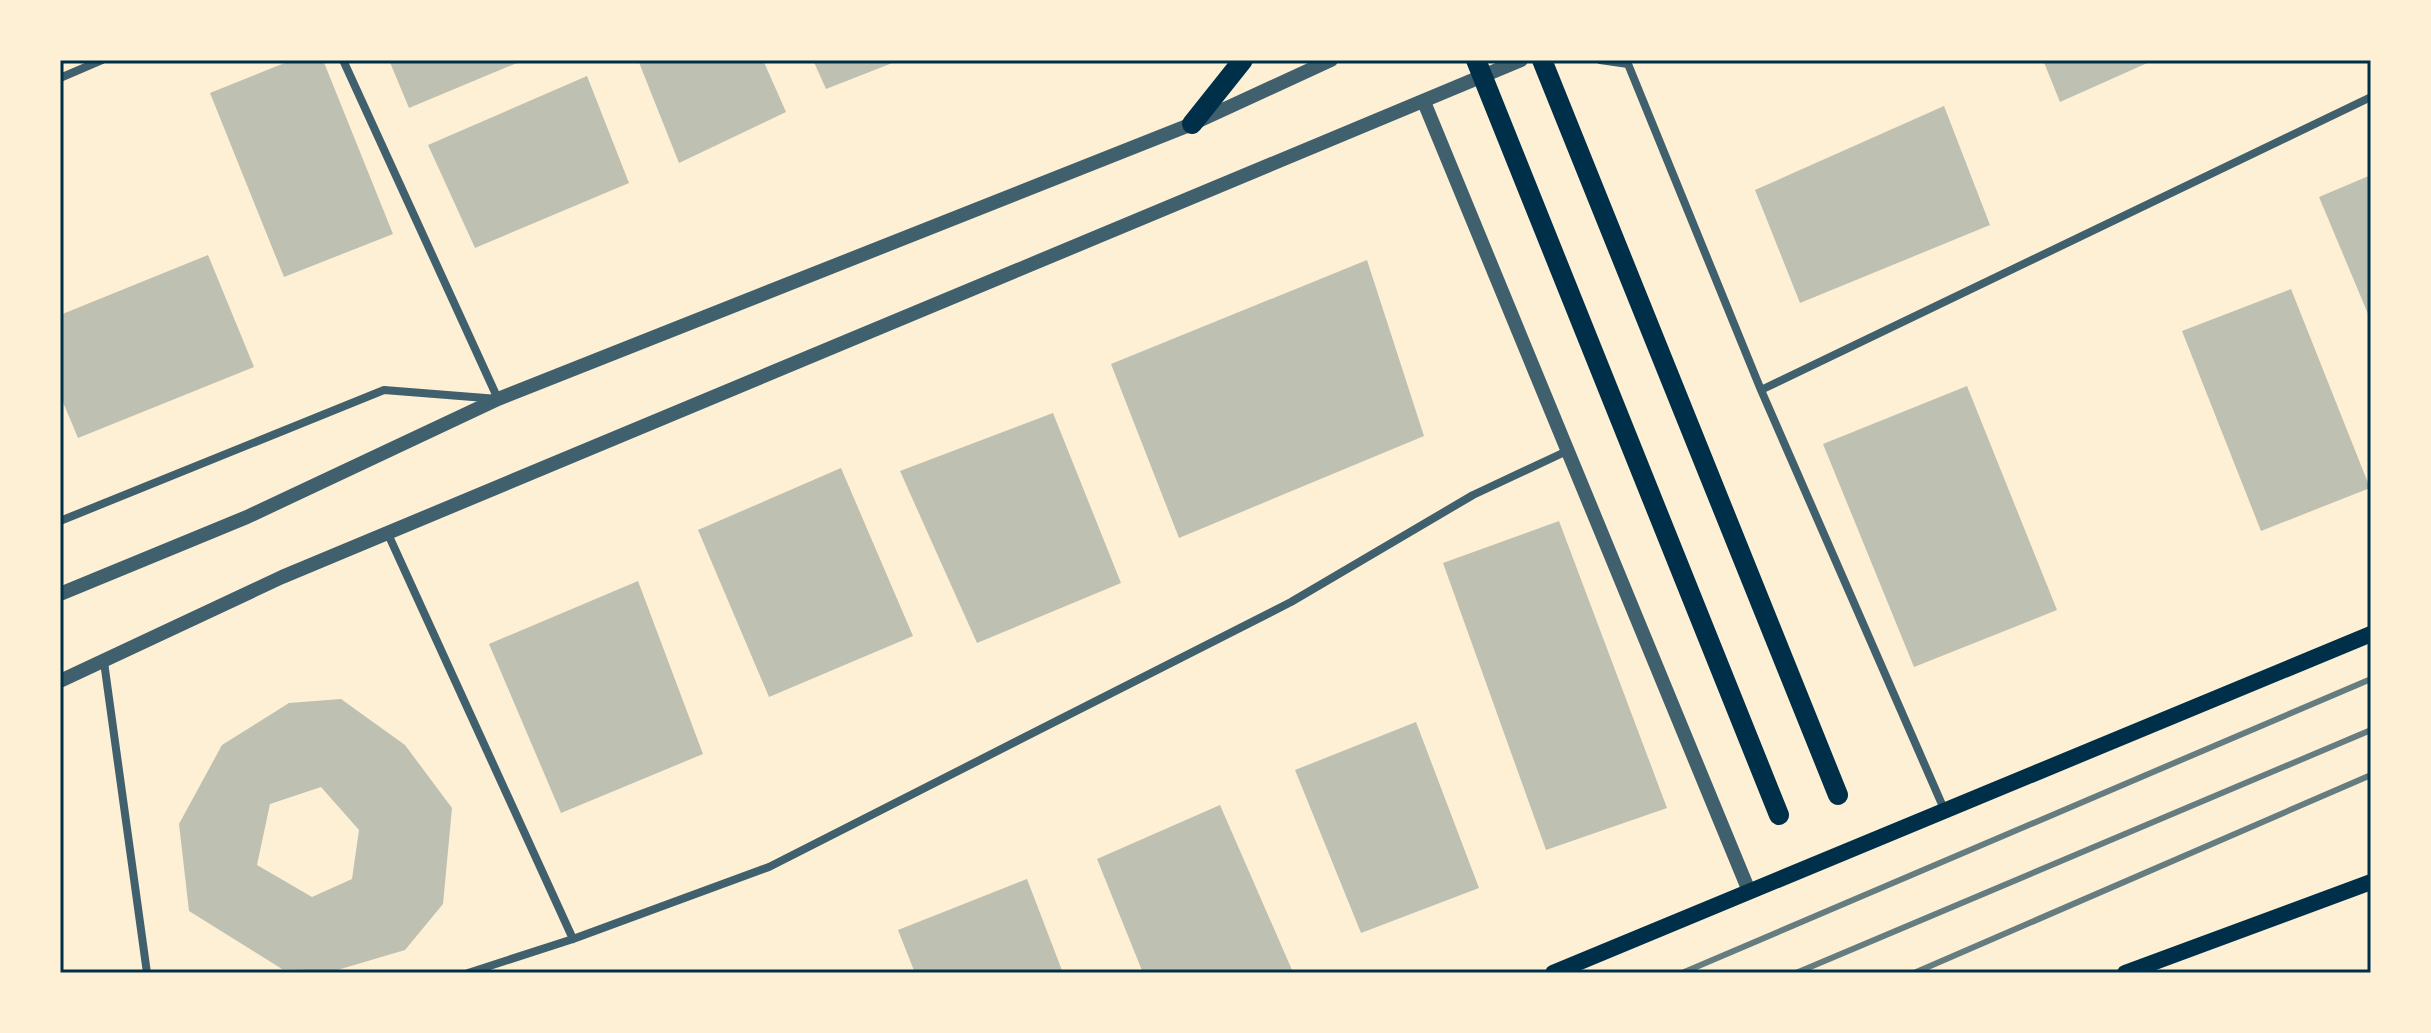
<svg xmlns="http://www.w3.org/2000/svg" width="2431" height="1033" font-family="'Archivo Narrow',sans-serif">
<rect width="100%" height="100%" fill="#fdf0d5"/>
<path fill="#bec0b2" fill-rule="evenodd" d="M292,60H323L393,234L284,277L210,93Z
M389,60H524L409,108Z
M638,60H763L786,112L679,163Z
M813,60H900L826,89Z
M2043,60H2154L2060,102Z
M587,76L629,183L475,248L428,145Z
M1944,106L1990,225L1800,303L1755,190Z
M2371,175V321L2319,197Z
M208,255L254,367L78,438L60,395V315Z
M1367,260L1424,436L1179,538L1111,364Z
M2291,289L2370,488L2261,531L2182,331Z
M1967,386L2057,610L1914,667L1823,444Z
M1053,413L1121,583L977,643L900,471Z
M841,468L913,636L769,697L698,530Z
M1559,521L1667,808L1546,850L1443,563Z
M638,581L703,754L561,813L489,644Z
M341,699L405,745L452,808L443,904L405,950L334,971L282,969L189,911L179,824L222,745L289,703ZM321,787L359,830L352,879L312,897L257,865L270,804Z
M1416,722L1479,888L1361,933L1295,770Z
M1220,805L1292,970L1143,973L1097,859Z
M1027,879L1063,973H915L898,930Z"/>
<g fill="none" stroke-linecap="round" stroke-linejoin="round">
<path stroke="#3f606c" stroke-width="8" d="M1600,60L1628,64L1761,390L1944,809
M60,78L102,60
M1761,390L2371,97
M60,521L384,390L498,399L343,60
M388,534L573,939
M104,662L147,973
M468,973L573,939L769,867L1291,602L1473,495L1567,451"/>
<path stroke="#3f606c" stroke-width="14" d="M1424,102L1749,891
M60,594L247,517L498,399L1192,124L1331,60
M60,681L282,577L1521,60"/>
<path stroke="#003049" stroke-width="16" d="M1553,973L2371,634
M2125,973L2371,882"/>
<path stroke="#003049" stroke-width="20" d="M1476,60L1779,815
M1542,60L1838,795
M1192,124L1243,60"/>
<path stroke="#657d81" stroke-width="6" d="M1682,973L2371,679
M1796,973L2371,730
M1914,973L2371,775"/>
</g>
<rect width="2431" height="1033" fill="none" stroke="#fdf0d5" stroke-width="124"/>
<rect x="62" y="62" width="2307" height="909" fill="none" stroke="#003049" stroke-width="3"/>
</svg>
